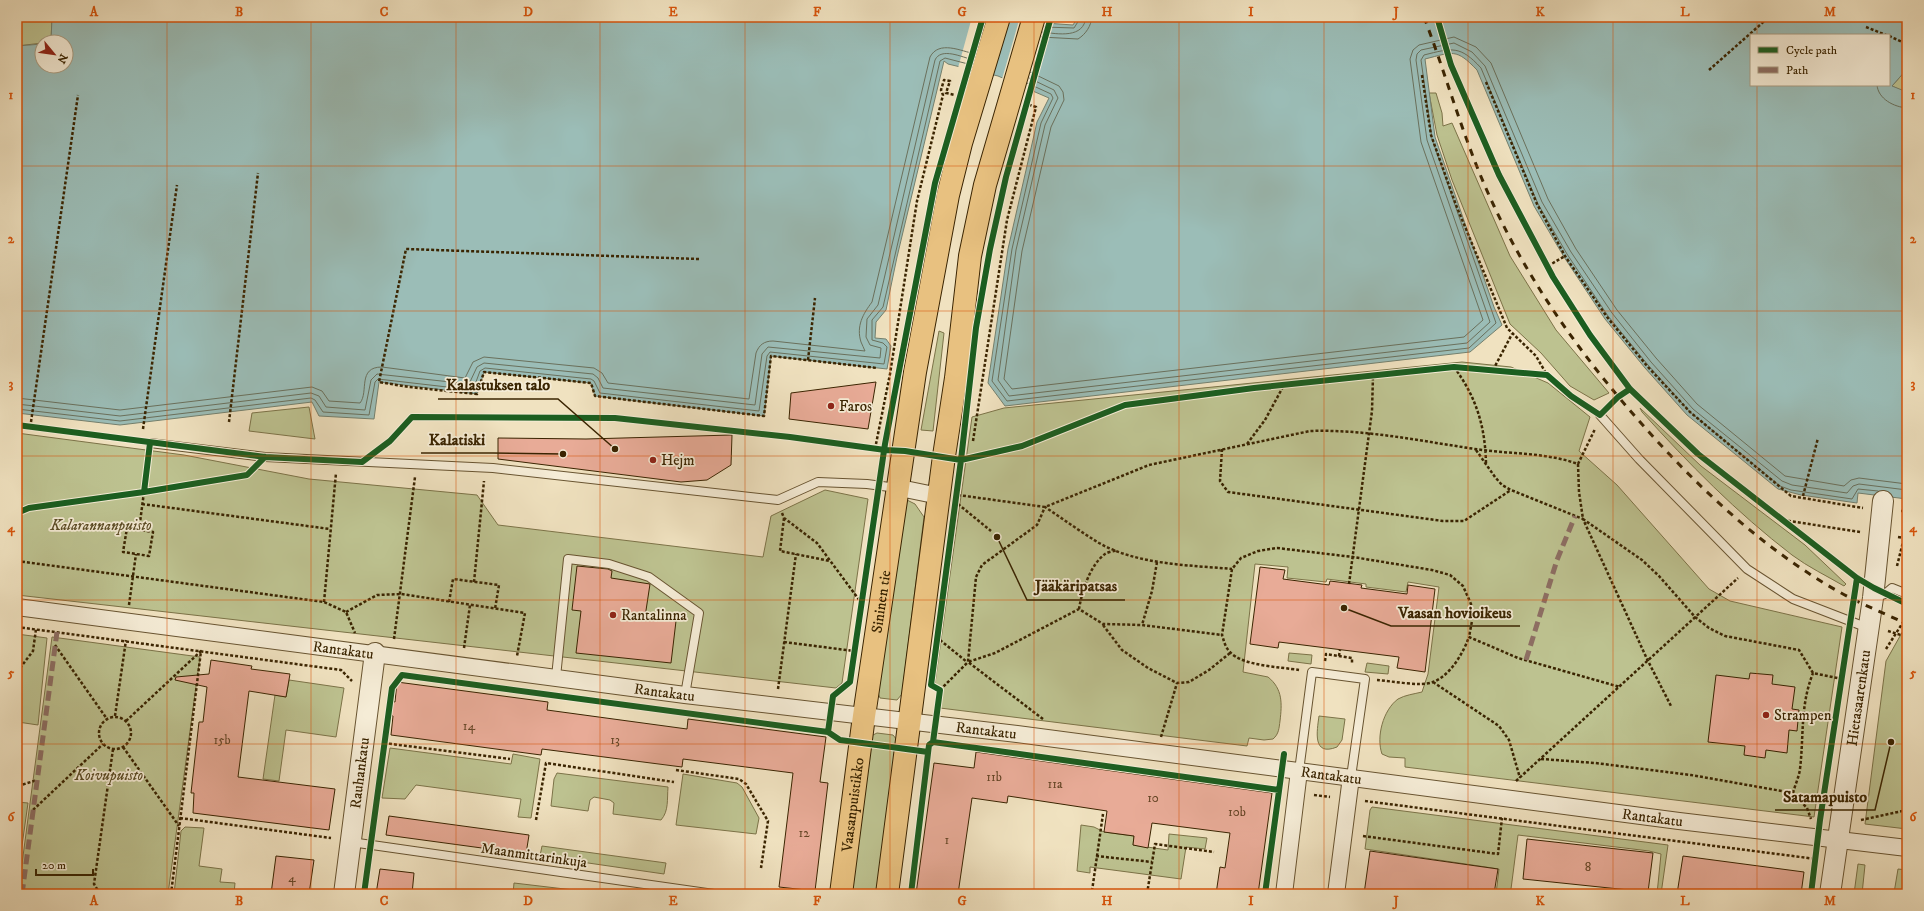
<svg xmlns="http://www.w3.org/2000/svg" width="1924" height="911" font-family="'IM FELL DW Pica',serif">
<rect width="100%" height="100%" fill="#f0e2c0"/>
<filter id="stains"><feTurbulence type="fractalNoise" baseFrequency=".005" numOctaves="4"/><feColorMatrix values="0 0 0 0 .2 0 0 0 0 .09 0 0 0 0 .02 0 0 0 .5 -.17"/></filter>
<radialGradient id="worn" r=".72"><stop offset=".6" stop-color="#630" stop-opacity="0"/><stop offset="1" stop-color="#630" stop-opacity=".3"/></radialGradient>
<path fill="#bdc290" stroke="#7c7348" d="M17,17H52L51,42L17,46Z
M1907,69V92L1906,93L1892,86Z
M1429,93H1436L1442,113L1443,126L1452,123L1510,256L1556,330L1609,393L1594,400L1570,386L1541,353L1510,324L1452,180L1437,135Z
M939,331L944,333L933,431L921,430Z
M1462,362L1511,367L1548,383L1590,417L1579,451L1617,485L1709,589L1730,601L1842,627L1814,817L1405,767V758L1389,757L1382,754C1376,737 1383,710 1398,699C1405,695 1414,694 1422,692L1428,674L1439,587L1408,582L1406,592L1366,587V584L1327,579L1326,582L1287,578L1288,567L1255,564L1243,672L1268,677C1283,689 1282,704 1280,721C1279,728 1279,734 1273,739L1264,740L1249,738L1247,746L940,708L943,690L935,683L972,417L1004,408Z
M309,407L315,439L249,431L252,413Z
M1640,408L1701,466L1805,545L1846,584L1844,586C1827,576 1808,567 1792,555C1736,512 1689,464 1642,412Z
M17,433L184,455L309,479L477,495L498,525L763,557L771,516L825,490L868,499L842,683L836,688L17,595Z
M907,500L915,504L924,517L902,694L897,700L880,698L877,690Z
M1904,629L1907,630V829L1865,824L1886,661Z
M17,634L47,638L38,725L18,722Z
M52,637L200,657L168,894H18Z
M1289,653L1312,655L1311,664L1288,661Z
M1367,663L1389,666L1388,674L1365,672Z
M289,680L344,688L336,737L286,730L279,781L263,779L275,695L286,697Z
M1319,716L1345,719L1342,740L1337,747C1312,757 1317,731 1319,716Z
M877,733L893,735L897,740L878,894H851L871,736Z
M390,748L511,764L513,754L540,759L531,818L518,817L521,799L416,785L405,799L382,798Z
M557,773L668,787C667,799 669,811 661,820L613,814L614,803L610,800L594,797L590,800L588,811L551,806L554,779Z
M683,774L737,783L742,787L759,818L756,834L676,825Z
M17,802L28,803L17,881L18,806Z
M1372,807L1668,845L1661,894H1657L1661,854L1649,851L1518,835L1511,889L1514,894H1496L1499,869L1365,849L1370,810Z
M1081,825L1094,827L1104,832L1134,836L1133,845L1168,850L1169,834L1207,838L1205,849L1186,847L1181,879L1090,867V873L1077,871Z
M185,827L204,828L199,866L222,869L220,882L235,883L234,894H174L181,831Z
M542,846L666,863L664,874L540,856Z
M1858,864L1865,865L1862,894H1854Z
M1898,869L1907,870V894L1894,893Z
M514,883L607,894H513Z"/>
<path fill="#9bbdb7" stroke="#74806e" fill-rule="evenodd" d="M52,17H1018L1045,23L1073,25L1078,17H1907V69L1892,86L1907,92V499L1858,493L1857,503L1801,495L1778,489L1687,415L1645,368L1605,319L1564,257L1534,206L1477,70C1456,48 1453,52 1425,59L1435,137L1494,307L1502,325L1470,352L1005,406L988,383L1008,249L1037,122L1049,98L998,76L948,64L944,61L897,257L886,310L876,322L875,338L886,339L891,346L887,369L771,356L764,416L595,396L591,383L484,372L477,394L379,382L374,419L319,416L312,402L120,425L17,413V46L42,44V66H66V42H51ZM1751,35H1889V85H1751Z"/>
<path fill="#f0e2c0" d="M972,17H1010L992,76L958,68Z
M1020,17L1054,22L1033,92L1002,79Z"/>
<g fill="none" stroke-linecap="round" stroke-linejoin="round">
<path stroke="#6a705c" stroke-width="1" d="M1044,27L1074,28L1081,17
M1042,32C1058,34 1084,39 1086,17
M1041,37L1078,39C1086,34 1091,26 1092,17
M1030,72L1059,86L1063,92L1064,100L1051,127L1022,251L1004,379L1012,389L1464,337L1483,320L1421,142L1410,59L1413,50L1419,45L1454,37L1476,47L1491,63L1548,199L1576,249L1617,310L1656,358L1697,404L1785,476L1844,486L1851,480L1859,478L1907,484
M1029,78L1054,90L1058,98L1045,125L1016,250L998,380L1009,396L1467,343L1490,322L1427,140L1416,60L1417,54L1421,50L1454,43L1472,52L1485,66L1542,202L1571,252L1612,313L1651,362L1693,409L1782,481L1792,485L1847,493L1853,486L1859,484L1907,490
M1027,83L1051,94L1053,98L1041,123L1012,249L992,381L1007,401L1469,348L1496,323L1432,139L1421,60L1424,55C1452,48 1460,45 1481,68L1538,204L1567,254L1608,316L1648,365L1690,412L1780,486L1791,490L1852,499L1858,489L1878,491
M1877,85C1878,99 1894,107 1907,108
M17,398L120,410L312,387L322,391L329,401L360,403C369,392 357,367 382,367L465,378L473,362L484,357L594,368L602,373L608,383L749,399L756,353C759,345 764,341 773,341L865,351C864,348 862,345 861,342C856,326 863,314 872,302L930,57C939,40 961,51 975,54
M17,404L120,416L311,393L319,396L326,407L365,410L371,380L377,374L469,384L477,367L484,363L593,374L598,378L603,388L755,405L762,354L768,347L880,358L881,348L870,345L866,337L867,319L878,305L935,60C941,47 962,57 973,60
M17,409L120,421L311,398L315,400L323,412L369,415L375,382L378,379L473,390L480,371L485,368L591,379L594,381L600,393L759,411L767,356L770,352L884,364L887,347L883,343L872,340V320L883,307L940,61L945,58L972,65"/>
</g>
<path fill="#e8ab97" stroke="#3a2401" d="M876,382L868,429L789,419L791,393Z
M732,435L731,465L707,480L681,482L498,459V438L586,439Z
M577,566L608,569L612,571L611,578L650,584L645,617L676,621L671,663L576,653L581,611L572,610Z
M1260,567L1285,570L1283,579L1329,585L1330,581L1362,585L1361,588L1407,594L1408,585L1435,589L1425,672L1397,668L1399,657L1279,642L1278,648L1250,644Z
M211,660L252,666L251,669L290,674L286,697L249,691L238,777L335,789L329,830L193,813L194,793H191L199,722H203L207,687L175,680L176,677L209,674Z
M1750,673L1773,675L1772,684L1795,687L1792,709L1799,710L1797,731L1789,730L1787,753L1766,750L1765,758L1744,755L1745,746L1708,742L1716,675L1749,679Z
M397,682L548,702L547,710L687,729L688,719L826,737L820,782L828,783L815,891L779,887L793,773L683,759L682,767L542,749L541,755L391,735L393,716L389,715L391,701L395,702Z
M976,752L1272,793L1258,894H1216L1220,867L1225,868L1230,833L1152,823L1148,848L1133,845L1134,836L1104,832L1107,811L1008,796L1007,803L972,798L958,894H916L934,763L974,768Z
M389,816L529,835L526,854L386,835Z
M1527,839L1653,853L1648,892L1523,879Z
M1370,851L1498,869L1494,894H1364Z
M276,856L314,860L309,894H271Z
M1683,856L1804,872L1801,894H1677Z
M380,869L414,873L412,894H376Z"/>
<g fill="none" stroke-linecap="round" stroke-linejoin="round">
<g stroke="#685431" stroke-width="10">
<path id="service" d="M1600,415L1639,459L1747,569L1793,599L1868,628
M150,443L265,457L493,468L778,500L818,482L867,484L897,488
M1873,598L1885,594L1892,588L1907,594
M556,677L568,559L609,564L649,577L699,613L685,695
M1299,771L1312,672L1365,679L1351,777
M351,842L714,894"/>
</g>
<g stroke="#685431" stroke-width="18">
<g id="minor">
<path d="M900,488L939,496"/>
<path id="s1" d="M17,607L685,695L1017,734L1679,821L1907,848"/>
<path d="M1284,894L1299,771"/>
<path d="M1336,894L1351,777"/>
</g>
</g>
<g stroke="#685431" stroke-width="22">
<g id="tertiary">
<path id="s2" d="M344,894L375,653"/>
<path id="s3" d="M1830,894L1873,598L1883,501"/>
</g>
</g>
<g stroke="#3a2401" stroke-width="24">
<g id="primary">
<path id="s4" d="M841,894L864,716L915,372L948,195L961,143L999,17"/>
<path d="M887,894L944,456L956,378L970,256L985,185L1034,17"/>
</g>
</g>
<path stroke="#3a2401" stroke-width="2.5" stroke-dasharray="3 2" stroke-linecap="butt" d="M17,24L22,17
M1866,27L1886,35
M1889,36L1907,44
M1709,70L1769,17
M1422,75L1431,135L1456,205L1507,328L1536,356L1547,375
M1486,82L1537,204L1565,256L1607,317L1647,366L1690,412L1791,496L1863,508
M699,259L406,249L379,382L409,387L477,394L484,372L591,383L595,396L764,416L771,356L877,368
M1548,266L1565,256
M808,360L815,298
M1454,367C1476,397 1485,425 1486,463
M1493,370L1512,334
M31,422L78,95
M229,422L258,173
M143,429L177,185
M973,441L1007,220L1036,107L1030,105
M1247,444L1265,420L1284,385
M875,449L890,374L917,201L943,95L941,90L944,80L950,81L946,93L955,95
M1222,449L1220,481L1228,492L1443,521H1464L1511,490
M1476,450L1495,477L1502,485L1511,490L1583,519L1647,659L1671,706
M1578,464L1579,492L1583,519L1642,560L1659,576L1695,617L1709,628L1725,636L1799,650L1813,673L1842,679
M958,495L1045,507L1149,465L1310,431C1367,429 1425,442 1482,450C1514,454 1548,453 1578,464L1595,429
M1803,496L1818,438
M142,504L330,529
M958,504L991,531
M1901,511H1907
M782,513L784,518L817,543L860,601
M784,518L780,551L830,561
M1783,520L1860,532
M127,528L153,532L149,556L123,552Z
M139,530L144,492
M1898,537L1904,538
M17,561L324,602L346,612L355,633
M1157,562L1152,591L1142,625L1222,635
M1897,566L1904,538H1907
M474,582L484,481
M1349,584L1372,411L1373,376
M324,602L336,473
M449,602L453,579L499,585L495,609
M129,605L136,554
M1079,609C1082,591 1090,565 1105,554C1108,552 1114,551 1117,550
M346,612L377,595L401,594L525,613L517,656
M1103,625L1122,650L1148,668L1177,683L1189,682L1209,670L1230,653
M17,627L341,670L352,681
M1888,631L1907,637
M394,639L415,477
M940,640L967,662
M784,642L854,651
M55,645L107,719
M464,648L470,605
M1886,649L1907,616
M1339,656L1340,650
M1325,661L1326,654L1352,658V664
M1299,670C1281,667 1242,666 1230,652C1225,647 1224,641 1222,635L1232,569L1241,558L1258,551L1277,548L1353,557L1432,570L1450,575L1463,586L1471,604L1472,621L1469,637L1518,658L1620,687
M17,672L33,651L36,629
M1377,680C1392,681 1421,687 1433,682C1451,675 1463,653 1469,637
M1433,682L1499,726L1509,740L1520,778
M778,689L796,554
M940,690L968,662L976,577L982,565L1037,525L1045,507C1063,519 1081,532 1099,543C1138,565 1189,565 1232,569
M115,716L126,640
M99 733a16 16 0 1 1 32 0a16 16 0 1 1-32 0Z
M1043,719L968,662L995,653L1079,609L1103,624L1142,625
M126,721L201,651L171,894
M1161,737L1177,683
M384,743L510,759
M123,747L179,826
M1541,759L1595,763L1691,775L1793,793L1807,808L1811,819
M676,770L739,779L746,784L768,821L761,868
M1516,781L1738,578
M18,786L37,780
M1793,793C1795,785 1799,777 1800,769C1804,735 1800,706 1813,673
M1314,795L1330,797
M1365,801L1816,859
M33,810L103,744
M180,818L331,838
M536,820L546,763L674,782
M1861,820L1907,810
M1363,836L1498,854L1502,818
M1096,856L1152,862
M1092,891L1103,814
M100,894L94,884L113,749
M421,894H441
M1147,894L1155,844L1214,852"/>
<use href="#service" stroke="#f5ecd6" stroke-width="8"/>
<use href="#minor" stroke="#f5ecd6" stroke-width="16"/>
<use href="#tertiary" stroke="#f5ecd6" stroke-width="20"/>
<use href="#primary" stroke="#e8c180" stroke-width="22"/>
<path stroke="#3a2401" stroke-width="3" stroke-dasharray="7 7" stroke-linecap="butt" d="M1424,17C1448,80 1465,145 1494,206C1533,289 1587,363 1648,431C1700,489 1757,542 1824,583C1851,600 1879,611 1907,624"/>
<path stroke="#8d6e63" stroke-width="5" stroke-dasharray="10 5" stroke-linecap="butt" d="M1905,83L1907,80
M1526,660L1557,560L1575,516
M22,894L57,632"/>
<g stroke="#f5ecd6" stroke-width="8">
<path id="cycleway" d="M1437,17L1451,65L1499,175L1553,277L1590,335L1630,389L1698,454L1857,578L1874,588L1907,604
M17,425L265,457L362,462L390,441L412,417L615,418L790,437L885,450L905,451L961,460L1022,446L1125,405L1254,388L1454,367L1547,375L1571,396L1600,415L1618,397L1630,389
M150,443L144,492L247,475L265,457
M17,513L29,508L144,492
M828,732L833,696L850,682L885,444L935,183L983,17
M933,742L1279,790
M364,894L392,688L402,675L828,732L840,740L928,752
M911,894L929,745L933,742L940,690L931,685L961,460L976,328L990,249L1006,177L1051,17
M1265,894L1284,754
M1811,894L1820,820L1857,578"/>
</g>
<use href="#cycleway" stroke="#1b5e20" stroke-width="6"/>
</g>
<path fill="none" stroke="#d7540b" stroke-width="1" stroke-opacity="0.55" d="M167,17V894M311,17V894M456,17V894M600,17V894M745,17V894M890,17V894M1034,17V894M1179,17V894M1324,17V894M1468,17V894M1613,17V894M1757,17V35M1757,85V894M17,166H1907M17,311H1907M17,456H1907M17,600H1907M17,744H1907"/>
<g fill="#8f2418" stroke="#f5ecd6" stroke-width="1.5">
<circle cx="831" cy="406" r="4"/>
<circle cx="653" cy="460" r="4"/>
<circle cx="613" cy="615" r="4"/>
<circle cx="1766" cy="715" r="4"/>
</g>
<g text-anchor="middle" stroke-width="3.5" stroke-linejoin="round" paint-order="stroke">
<g font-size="13" fill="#664626">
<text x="469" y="730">14</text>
<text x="222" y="744">15b</text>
<text x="615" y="744">13</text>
<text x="994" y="781">11b</text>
<text x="1055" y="788">11a</text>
<text x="1153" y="802">10</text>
<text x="1237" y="816">10b</text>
<text x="804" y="837">12</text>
<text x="947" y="844">1</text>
<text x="1588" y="871">8</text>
<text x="292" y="882">4</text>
</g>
<g font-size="15" fill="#3a2401" stroke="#f5ecd6" text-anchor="start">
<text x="839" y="411">Faros</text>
<text x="661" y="465">Hejm</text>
<text x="621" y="620">Rantalinna</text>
<text x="1774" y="720">Strampen</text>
</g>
<g font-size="15" font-style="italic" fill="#5b4c25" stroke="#f5ecd6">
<text x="101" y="530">Kalarannanpuisto</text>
<text x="109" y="780">Koivupuisto</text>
</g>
<g font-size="15" fill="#3a2401" stroke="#f5ecd6">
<text dy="5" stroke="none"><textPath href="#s4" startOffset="295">Sininen tie</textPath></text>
<text dy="5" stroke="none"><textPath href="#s1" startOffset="329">Rantakatu</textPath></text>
<text dy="5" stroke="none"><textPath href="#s1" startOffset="653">Rantakatu</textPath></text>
<text dy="5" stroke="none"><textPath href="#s3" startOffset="198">Hietasaarenkatu</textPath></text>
<text dy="5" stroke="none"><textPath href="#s1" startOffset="977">Rantakatu</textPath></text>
<text dy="5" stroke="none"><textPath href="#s2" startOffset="122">Rauhankatu</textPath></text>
<text dy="5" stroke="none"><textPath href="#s1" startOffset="1325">Rantakatu</textPath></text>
<text dy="5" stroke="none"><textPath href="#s4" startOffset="90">Vaasanpuistikko</textPath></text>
<text dy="5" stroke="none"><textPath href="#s1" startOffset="1649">Rantakatu</textPath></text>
<text transform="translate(534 855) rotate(8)" y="5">Maanmittarinkuja</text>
</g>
</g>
<path fill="none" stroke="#3a2401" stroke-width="1.5" d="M615 449L558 399H438M563 454L493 453H421M997 537L1027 600H1125M1344 608L1391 626H1520M1891 742L1875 810H1775"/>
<g fill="#3a2401" stroke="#f5ecd6" stroke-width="1.5">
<circle cx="615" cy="449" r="4"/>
<circle cx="563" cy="454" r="4"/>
<circle cx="997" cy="537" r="4"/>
<circle cx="1344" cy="608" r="4"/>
<circle cx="1891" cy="742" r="4"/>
</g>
<g font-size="16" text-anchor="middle" font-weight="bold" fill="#3a2401" stroke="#f5ecd6" stroke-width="3.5" stroke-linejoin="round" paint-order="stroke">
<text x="498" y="390">Kalastuksen talo</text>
<text x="457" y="445">Kalatiski</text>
<text x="1076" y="591">Jääkäripatsas</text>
<text x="1455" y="618">Vaasan hovioikeus</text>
<text x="1825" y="802">Satamapuisto</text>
</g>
<rect width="1924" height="911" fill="none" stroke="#f0e2c0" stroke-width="44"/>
<rect x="1750" y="34" width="140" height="52" fill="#f5ecd6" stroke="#aa9c81"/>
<rect x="1758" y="47" width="20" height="6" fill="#1b5e20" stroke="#aa9c81"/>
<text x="1786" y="54" font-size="12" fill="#3a2401">Cycle path</text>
<rect x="1758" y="67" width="20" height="6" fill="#8d6e63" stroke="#aa9c81"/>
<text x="1786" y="74" font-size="12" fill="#3a2401">Path</text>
<g transform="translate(54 54) rotate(119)"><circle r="19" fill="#f5ecd6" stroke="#aa9c81"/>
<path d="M0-3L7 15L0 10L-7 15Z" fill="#8f2418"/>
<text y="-6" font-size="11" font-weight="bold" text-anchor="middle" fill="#3a2401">N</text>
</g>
<path d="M36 869v6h57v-6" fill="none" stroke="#3a2401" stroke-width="2"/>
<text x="42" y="869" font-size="12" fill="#3a2401" stroke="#f5ecd6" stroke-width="3" paint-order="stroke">20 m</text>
<rect x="22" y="22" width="1880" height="867" fill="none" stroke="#d7540b" stroke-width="1.5"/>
<g font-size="13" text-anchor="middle" font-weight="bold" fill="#d7540b">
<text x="94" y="16">A</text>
<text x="239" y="16">B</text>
<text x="384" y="16">C</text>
<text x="528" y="16">D</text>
<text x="673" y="16">E</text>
<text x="817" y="16">F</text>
<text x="962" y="16">G</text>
<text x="1107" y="16">H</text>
<text x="1251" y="16">I</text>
<text x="1396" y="16">J</text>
<text x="1540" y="16">K</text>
<text x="1685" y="16">L</text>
<text x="1830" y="16">M</text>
<text x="11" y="99">1</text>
<text x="1913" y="99">1</text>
<text x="11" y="243">2</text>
<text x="1913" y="243">2</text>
<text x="11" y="388">3</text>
<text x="1913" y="388">3</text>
<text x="11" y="532">4</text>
<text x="1913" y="532">4</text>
<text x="11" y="677">5</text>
<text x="1913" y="677">5</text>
<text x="11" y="821">6</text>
<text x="1913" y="821">6</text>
<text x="94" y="905">A</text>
<text x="239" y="905">B</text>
<text x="384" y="905">C</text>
<text x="528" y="905">D</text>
<text x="673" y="905">E</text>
<text x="817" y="905">F</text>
<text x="962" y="905">G</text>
<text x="1107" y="905">H</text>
<text x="1251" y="905">I</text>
<text x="1396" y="905">J</text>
<text x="1540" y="905">K</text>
<text x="1685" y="905">L</text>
<text x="1830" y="905">M</text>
</g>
<rect width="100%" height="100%" filter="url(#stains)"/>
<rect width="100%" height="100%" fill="url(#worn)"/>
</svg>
